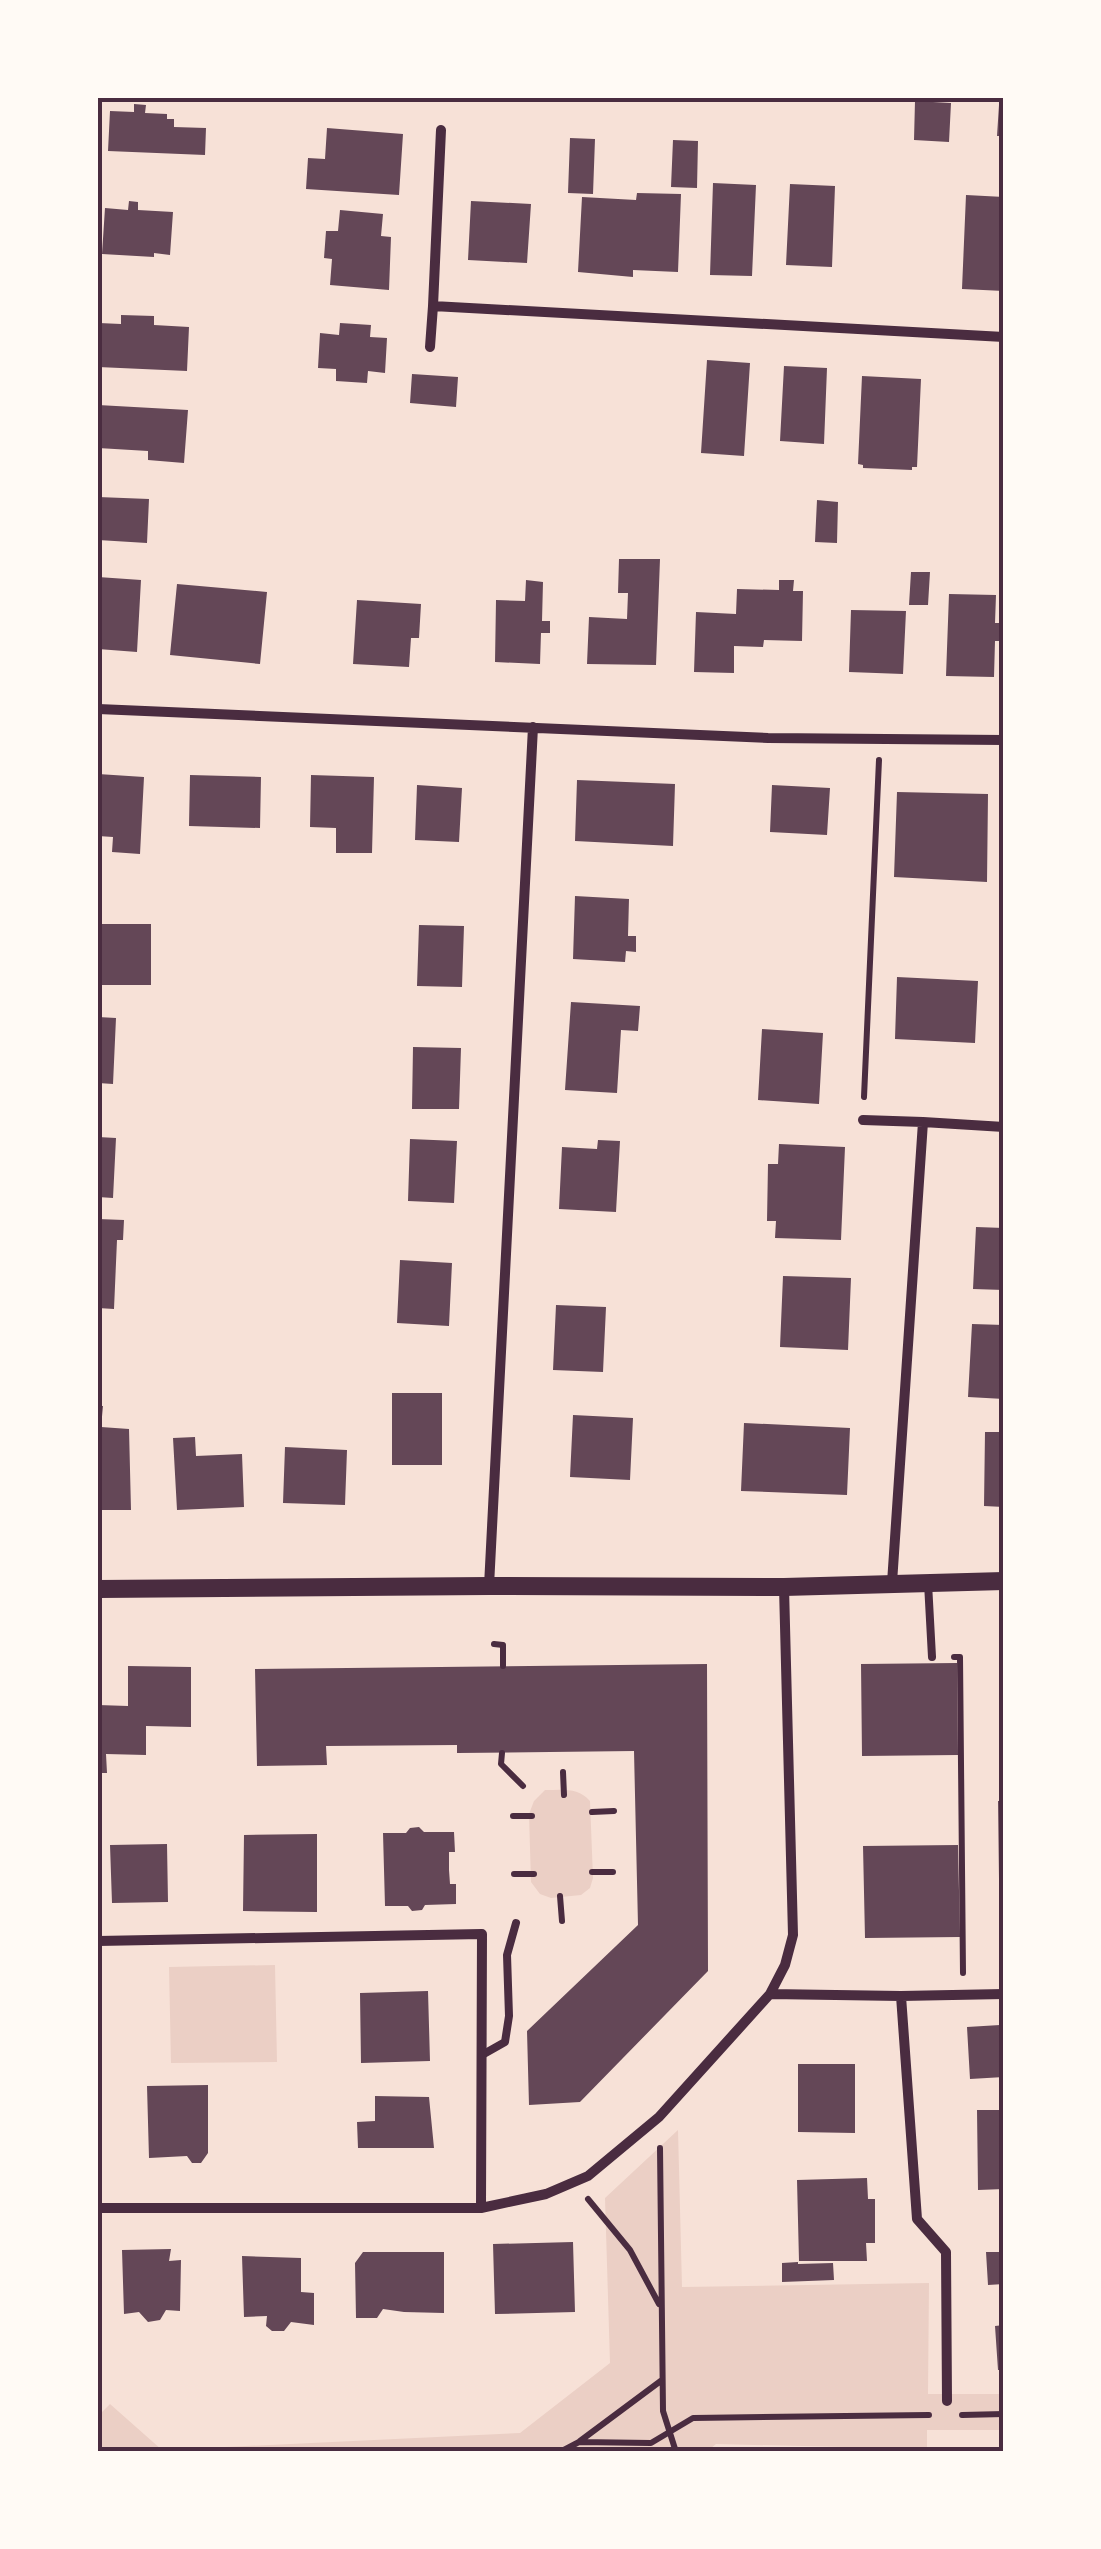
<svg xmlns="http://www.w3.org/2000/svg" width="1101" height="2549" font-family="'Archivo Narrow',sans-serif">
<rect width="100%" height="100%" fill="#f7e1d7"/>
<path fill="#ebcfc5" d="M545,1790C563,1790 578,1787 590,1801L593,1878L590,1888L581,1895L551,1898L540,1894L531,1882L529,1814L534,1801Z
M275,1965L277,2062L171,2063L169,1967Z
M678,2130L682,2287L929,2283L928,2394H1003V2430H927V2449L716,2444L706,2452H98V2416L110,2404L162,2450L520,2433L610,2363L605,2198Z"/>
<path fill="#644757" d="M915,101L951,103L949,142L914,140Z
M134,104L146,105L145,113L167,114V119H174V127L206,128L205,155L108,151L110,111L134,112Z
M999,105H1004V136H997Z
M327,128L403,134L399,195L306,189L308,158L325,159Z
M570,138L595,139L593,194L568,193Z
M673,140L698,141L697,188L671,187Z
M713,183L756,185L752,276L710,275Z
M790,184L835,186L832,267L786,265Z
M637,193L681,194L678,272L633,270V277L578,272L582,197L636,200Z
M966,195L1004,197V291L962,289Z
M129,201L138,202V210L173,212L170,255L154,253V257L102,254L105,208L128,210Z
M471,201L531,204L527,263L468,260Z
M340,210L383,214L381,236L391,237L389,290L330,285L332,259L324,258L326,231H338Z
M121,315L154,316V325L189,327L187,371L98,367L99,323L121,324Z
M340,323L371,325L370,337L387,338L385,373L368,371L367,383L336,381V369L318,368L320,333L339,335Z
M707,360L750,363L744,456L701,453Z
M784,366L827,368L824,444L780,441Z
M412,374L458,377L456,407L410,403Z
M862,376L921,379L917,467H912V470L863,468V465L858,464Z
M98,405L188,410L184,463L148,460V451L98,448Z
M98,497L149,499L147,543L98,540Z
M817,500L838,502L837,543L815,542Z
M619,559H660L656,665L587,664L589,617L627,619L628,593H618Z
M911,572H930L928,605H909Z
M98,577L141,580L137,652L98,649Z
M526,580L543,582L542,621H550V633H541L540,664L495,662L496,600L525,601Z
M779,580H794L793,591H803L802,641L764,640L763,647L734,646V673L694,672L696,612L736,614L737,589L779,590Z
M177,584L267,592L260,664L170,655Z
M949,594L996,595L995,623H1004V641H995L994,677L946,676Z
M357,600L421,604L419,638H411L409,667L353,664Z
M851,610L906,611L903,674L849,672Z
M98,774L144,777L140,854L112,852L113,837L98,836Z
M190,775L261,777L260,828L189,826Z
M311,775L374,777L372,853H336V828L310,827Z
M577,780L675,784L673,846L575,841Z
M417,785L462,788L459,842L415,840Z
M772,785L830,788L827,835L770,832Z
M897,792L988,794L987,882L894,877Z
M575,896L629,899L628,936H636V952L626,951L625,962L573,959Z
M98,924H151V985H98Z
M419,925L464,926L462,987L417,986Z
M897,977L978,981L975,1043L895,1039Z
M571,1002L640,1006L638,1031L621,1030L617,1093L565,1090Z
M98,1017L116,1018L113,1084L98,1083Z
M762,1029L823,1033L819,1104L758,1100Z
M413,1047L461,1048L459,1109H412Z
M98,1137L116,1138L113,1198L98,1197Z
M410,1139L457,1141L454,1203L408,1201Z
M598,1140L620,1141L616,1212L559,1209L562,1147L597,1149Z
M779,1144L845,1147L841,1240L775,1238L776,1221H767L768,1164H778Z
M1001,1182H1004V1210L999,1209Z
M98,1219L124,1220L123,1240H117L114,1309L98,1308Z
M976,1227L1004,1228V1290L973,1289Z
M400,1260L452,1263L449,1326L397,1323Z
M783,1276L851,1278L848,1350L780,1347Z
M556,1305L606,1307L603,1372L553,1370Z
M972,1324L1004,1325V1399L968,1397Z
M392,1393H442V1465H392Z
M98,1406H103L101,1427L129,1429L131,1510H98Z
M573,1415L633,1418L630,1480L570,1477Z
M744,1423L850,1428L847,1495L741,1491Z
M985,1432H1004V1507L984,1506Z
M195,1437L196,1456L242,1454L244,1507L177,1510L173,1438Z
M285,1447L347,1450L345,1505L283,1503Z
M957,1663L958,1755L862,1756L861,1664Z
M707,1664L708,1971L580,2102L529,2105L527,2031L638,1925L634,1751L457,1753V1745L326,1746L327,1765L257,1766L255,1669Z
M128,1666L191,1667V1727L146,1726V1755L106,1754L107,1773H98V1705L128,1706Z
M998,1801H1004V1879H999Z
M419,1827L424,1832H454L455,1852H449V1870L450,1884H456V1904L425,1905L422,1910L412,1911L408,1906H385L383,1833H406L410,1828Z
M317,1834V1912L243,1911L244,1835Z
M167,1844L168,1902L112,1903L110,1845Z
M958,1845L960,1937L865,1938L863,1846Z
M428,1991L430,2061L361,2063L360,1993Z
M1000,2025V2033L1004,2032V2077L970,2079L967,2027Z
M798,2064H855V2133L798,2132Z
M208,2085V2153L201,2163H192L187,2156L149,2158L147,2086Z
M375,2096L429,2097L434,2148H358L357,2122L375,2121Z
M977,2110H1004V2189L978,2190Z
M867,2178L868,2199H875V2243H866L867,2261H799L797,2180Z
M999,2225H1004V2284L988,2285L986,2252H1000Z
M573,2242L575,2312L495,2314L493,2244Z
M171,2249L169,2261L181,2260L180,2311L166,2310L160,2320L148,2322L139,2312L124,2314L122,2250Z
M363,2252H444V2313L404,2312L383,2309L377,2318H356L355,2263Z
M242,2256L301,2258V2292L314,2293V2325L291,2322L284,2331H272L266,2326L267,2316L244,2317Z
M798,2262V2264L833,2263L834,2280L782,2282V2263Z
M1004,2325V2370H998L995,2326Z"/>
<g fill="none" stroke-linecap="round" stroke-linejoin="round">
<path stroke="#4a2c40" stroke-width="6" d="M864,1097L879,760
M494,1644L503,1645V1666
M954,1657H960L963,1973
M502,1753L501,1764L523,1786
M563,1772L564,1795
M592,1812L614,1811
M513,1816H532
M592,1872H613
M514,1874H534
M560,1896L562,1921
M660,2148L663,2411L676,2452
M588,2199L630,2250L659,2304
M962,2415L1004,2414
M580,2441L662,2380
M560,2452L579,2442L651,2443L693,2418L929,2415"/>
<path stroke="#4a2c40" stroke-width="8" d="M928,1583L932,1657
M482,2055L505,2042L509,2016L507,1955L516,1923"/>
<path stroke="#4a2c40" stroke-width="10" d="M441,130L433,306L1004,337
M430,347L433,306
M98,709L768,738L1004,740
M863,1120L923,1122
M892,1583L923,1122L1004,1127
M489,1586L533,727
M98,1941L482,1934L481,2208
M770,1994L901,1996L1004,1994
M901,1996L917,2219L946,2252L947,2401
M98,2208H481L546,2194L588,2176L659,2117L770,1994L785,1965L793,1935L784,1587"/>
<path stroke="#4a2c40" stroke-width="18" d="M98,1589L489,1586L784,1587L1004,1581"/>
</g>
<rect width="1101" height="2549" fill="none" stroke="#fffaf5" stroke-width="200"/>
<rect x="100" y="100" width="901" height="2349" fill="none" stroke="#4a2c40" stroke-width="4"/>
</svg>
